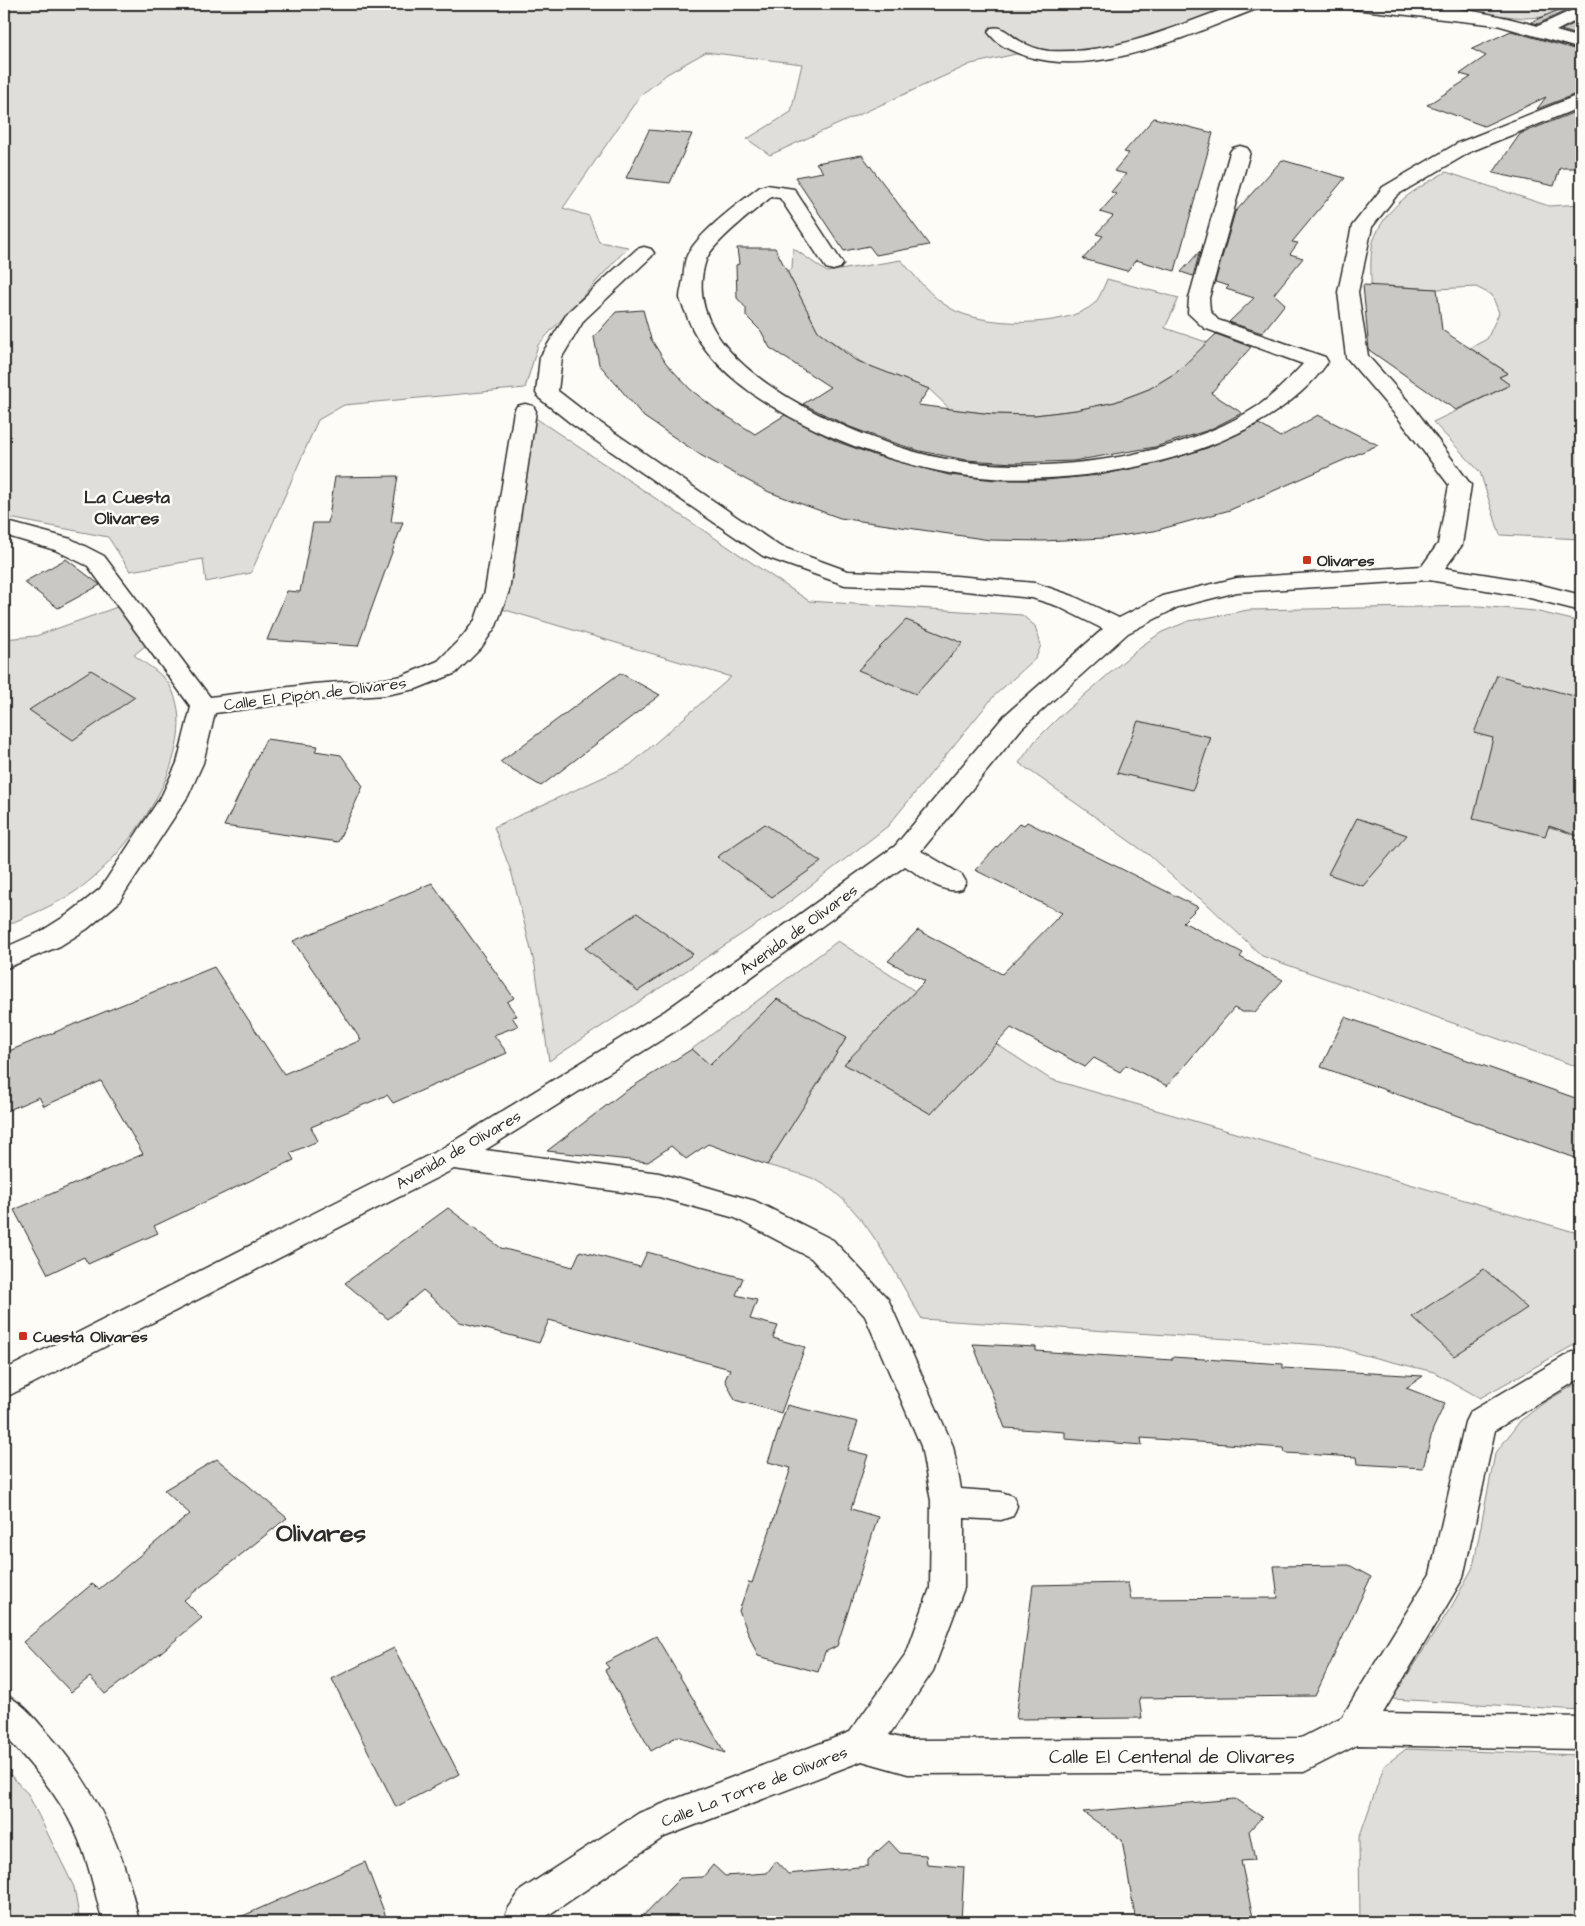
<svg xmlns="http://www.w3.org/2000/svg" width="1585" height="1926" font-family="'Architects Daughter',sans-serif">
<rect width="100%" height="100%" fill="#fdfcf7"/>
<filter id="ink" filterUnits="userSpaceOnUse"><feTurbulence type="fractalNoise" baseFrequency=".02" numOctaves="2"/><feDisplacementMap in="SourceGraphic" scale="10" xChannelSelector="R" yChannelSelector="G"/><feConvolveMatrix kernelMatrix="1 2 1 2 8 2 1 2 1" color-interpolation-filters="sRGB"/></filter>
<g filter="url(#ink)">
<path fill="#dfdeda" stroke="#858482" d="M4,4H1240L1116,46L1079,54L1034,50L971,64L770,155L747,139L791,112L802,64L706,52L667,74L639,97L563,208L589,216L599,242L628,247L538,345L525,388L344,405L318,420L251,573L206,582L203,559L130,571L108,537L4,517Z
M1386,4H1573L1545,17L1525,18Z
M1446,172L1549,206L1581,204V539L1500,535L1480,472L1433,422L1510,385L1499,377L1508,373L1470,348L1487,339L1499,313L1492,295L1476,287L1437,289L1388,286L1371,300C1372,284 1369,257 1373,242C1385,206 1415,189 1446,172Z
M793,248L827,272L901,260C916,277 931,297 950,308C981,327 1067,329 1095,303C1100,297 1104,286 1107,279L1179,298L1165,328L1209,343L1177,372L1149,389L1115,402L1076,410L1035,415L992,414L950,409L929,389L864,364L817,331L787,271L792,269Z
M525,411L809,601L1022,615L1035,626L1041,645L1036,658L994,696L888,826L783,907L549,1061L535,966L512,874L494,827L630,765L731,677L492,606Z
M120,606L146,645L134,655C143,662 164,675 169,684C207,749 127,858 73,893C51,907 28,916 4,926V639L36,636Z
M1479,606L1535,611L1581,622V778L1501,816L1565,831L1581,804V1068L1262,956L1205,902L1186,889L1149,855L1019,763L1035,741L1058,718L1140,647L1162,632L1189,621L1248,610Z
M838,941L1050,1079L1581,1234V1341L1480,1398L1434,1372L1360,1354L1337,1346L922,1319C895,1275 865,1206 818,1181C803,1173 783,1170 767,1165L745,1097L692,1049Z
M1581,1381V1710L1392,1699L1453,1604L1473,1567L1495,1454L1520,1421L1545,1402Z
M1406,1749L1581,1755V1922H1360L1359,1838L1384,1766Z
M4,1768L28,1794L74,1887L80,1922H4Z"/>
<path fill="#c9c8c4" stroke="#2b2b2b" d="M1572,4H1581L1538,24L1531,22Z
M1581,20V36L1561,30Z
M1511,31L1581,51V92L1537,109L1546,97L1484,126L1427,105L1471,77L1460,74L1486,56L1472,49Z
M1580,110L1574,131L1581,133V168H1560L1554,186L1493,173L1520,134Z
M1154,118L1213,133L1175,271L1136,260L1127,271L1083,259L1103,236L1096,234L1113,216L1100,212L1116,194L1111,192L1126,174L1114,171L1129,153L1124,152Z
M649,130L692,134L670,183L626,178Z
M862,155L929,245L876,255L869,246L844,251L795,177L823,172L816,163Z
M1282,160L1345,178L1292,242L1298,243L1290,254L1303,258L1274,294L1285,304L1262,333L1229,322L1254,298L1226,289L1229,286L1215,282L1235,212Z
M737,248H775L818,331L855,360L929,389L918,405L992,414L1035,415L1076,410L1115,402L1149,389L1177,372L1216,334L1251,347L1211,393L1242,413L1209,430L1155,447L1073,461L1014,463L966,460L920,451L888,441L850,427L803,404L830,387L770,348L761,331L746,316V308L737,298L736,265L739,264Z
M1200,251L1193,276L1181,272Z
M1363,285L1437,289L1442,330L1508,373L1499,377L1510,385L1456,410L1439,399L1369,350Z
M643,310L651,339L666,363L690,389L717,410L755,434L785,415L838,442L877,456L949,475L995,480H1046L1100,475L1155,464L1207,448L1259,424L1280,437L1318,415L1378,445L1230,510L1154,531L1105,538L1043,541L990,540L840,518L769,492L702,456L644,417L599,364L594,337L616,312Z
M398,476L391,522H403L358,646L267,640L287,591L300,592L313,523H328L335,477Z
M66,559L100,585L58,608L24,582Z
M906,620L963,643L916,694L858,670Z
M91,670L135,697L73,740L29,710Z
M620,673L660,695L541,786L500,762Z
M1497,675L1581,698V837L1549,826L1545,836L1473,819L1493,738L1474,733Z
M1138,721L1211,737L1193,790L1117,773Z
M266,739L318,746L315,751L341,755L363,786L338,842L224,826Z
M1357,818L1407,835L1363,886L1328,874Z
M1027,822L1198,907L1183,922L1243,953L1240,957L1283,980L1255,1012H1242L1234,1008L1167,1086L1126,1065L1120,1072L1094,1058L1085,1067L1011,1028L931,1114L844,1064L925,981L888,961L918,930L1002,974L1062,913L975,870L1020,823L1024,825Z
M765,824L821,862L772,897L717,857Z
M432,883L514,998L507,1002L517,1016L512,1017L518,1026L494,1035L507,1053L393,1103L387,1095L311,1127L318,1141L290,1153L294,1160L154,1226L158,1233L88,1264L84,1257L48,1274L14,1210L143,1154L101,1081L44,1106L39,1097L4,1112V1053L214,967L284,1074L361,1040L293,941Z
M637,913L693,954L638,991L585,948Z
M777,999L847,1037L767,1165L708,1144L686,1159L671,1146L648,1162L547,1151L624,1092L692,1049L710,1065Z
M1345,1017L1581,1100V1160L1321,1067Z
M448,1208L501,1248L573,1267L580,1251L640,1267L647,1252L743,1278L736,1295L757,1300L750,1319L778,1326L773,1338L805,1347L781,1413L735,1400L725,1380L730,1369L549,1320L539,1343L460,1322L423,1290L388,1319L345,1283Z
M1484,1269L1527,1308L1454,1356L1412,1317Z
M973,1344L1036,1347V1351L1172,1360V1357L1283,1364V1368L1423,1376L1406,1388L1445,1403L1433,1429L1423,1468L1357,1464L1356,1457L1285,1453L1284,1448L1141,1438L1142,1445L1065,1439V1432L1005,1428Z
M787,1405L858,1422L848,1450L868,1455L851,1509L878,1517L837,1646L825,1652L818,1672L758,1656L739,1611L749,1582L752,1583L791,1468L768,1462Z
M217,1459L287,1518L184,1600L202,1618L160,1653L105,1694L90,1677L71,1692L23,1642L92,1584L99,1589L190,1514L164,1490Z
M1349,1565L1371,1577L1315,1696L1139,1698L1142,1718L1016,1719L1033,1585L1128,1583L1131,1599L1278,1598L1274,1566Z
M656,1636L725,1753L678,1736L651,1751L605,1670L609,1668L605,1663Z
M394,1648L459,1774L396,1807L332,1679Z
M1235,1799L1262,1817L1249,1831L1255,1860L1241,1861L1254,1922H1136L1122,1840L1083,1812Z
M889,1841L900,1853L926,1855L927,1864L964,1867L961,1922H637L680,1878L703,1877L713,1865L725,1876L767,1873L776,1861L788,1874L868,1866V1860Z
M365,1862L388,1922H229Z"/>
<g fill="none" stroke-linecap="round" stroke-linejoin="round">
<g stroke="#2b2b2b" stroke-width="3">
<path id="minor" d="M1237,4H1262L1259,8C1190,34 1100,79 1026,56C1011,51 997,45 988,32L991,28C1004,25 1009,35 1020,41C1028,46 1040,50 1049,51C1115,55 1177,26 1237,4Z
M1344,4C1408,0 1477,8 1538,26L1581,6V18L1556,31L1581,38V49L1497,25L1353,9L1347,8Z
M1581,94V107L1472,151L1397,195L1372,227L1358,292L1368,356L1415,409L1471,485L1462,545L1445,568L1526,581L1581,595V611L1526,597L1429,580L1237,592L1178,607L1128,633L1022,728L921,851L962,875L966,882L962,889C942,895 922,876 905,866L685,1025L485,1150L659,1173L755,1201L833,1240L888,1299L953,1446L961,1489L1001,1492L1013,1496L1017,1506L1013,1516L1001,1520L964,1518V1588L933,1671L889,1735L908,1740L1301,1738L1342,1717L1430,1574L1465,1422L1470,1412L1570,1353L1581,1349V1378L1495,1430L1463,1578L1383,1713L1581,1717V1749L1357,1745L1304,1772L908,1774L862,1761L664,1837L547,1916L543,1922H503L508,1909L521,1890L639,1813L850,1732L907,1652L930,1588L931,1501L921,1446L865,1316L811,1258L735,1218L659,1197L454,1169L4,1398V1370L441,1149L665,1011L895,846L1004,716L1103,629L1057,606L1032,598L956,590L845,585L763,556L573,425L539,398L536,393L540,357L568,312L637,249L644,247L651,249L654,253L651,257L584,320L562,357L558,391L589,415L779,546L848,571L956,576L1035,583L1073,596L1119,618L1162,596L1237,578L1422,566L1438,544L1449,485L1399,419L1346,357L1338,292L1352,226L1383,187L1458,143Z
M1240,146L1247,148L1250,152L1209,298L1210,311L1218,320L1325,357L1328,362C1258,462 1061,493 949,473C866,458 721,403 688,319C686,312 681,304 680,298C680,292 682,286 683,280C684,273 684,264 686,258C695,235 740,202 760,187L767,185L794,189L843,264L840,268L833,270L826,268L780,198L771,197C757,209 712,243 706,260C672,362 844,432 919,453C960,464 1004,466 1046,465C1116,462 1198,445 1258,406C1275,394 1289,379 1303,364L1204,328L1188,313L1189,298L1230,152L1233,148Z
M525,404L533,406L536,411L509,591L496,626L481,648L456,673L416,689L385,695L313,700L215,713L203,763L188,796L118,903L87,929L60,946L4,969V948L40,932L67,915L100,889L162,795L177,763L191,707L88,566L55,550L4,535V521L71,539L104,556L210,697L313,684L385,679L402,676L438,661L463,636L475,620L485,591L514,411L517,406Z
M4,1695C21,1701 32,1715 44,1729C95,1784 124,1849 139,1922H103C94,1890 88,1857 73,1827C56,1792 30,1763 4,1735Z"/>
</g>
<use href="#minor" fill="#fdfcf7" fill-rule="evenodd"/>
</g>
</g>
<g fill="#c8321e" stroke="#fdfcf7" stroke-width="2">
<rect x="1302" y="555" width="10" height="10" rx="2.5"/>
<rect x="18" y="1331" width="10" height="10" rx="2.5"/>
</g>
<g text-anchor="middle" stroke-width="5" stroke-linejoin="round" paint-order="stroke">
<g font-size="16" font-weight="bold" fill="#2b2b2b" stroke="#fdfcf7" text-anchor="start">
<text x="1317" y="566">Olivares</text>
<text x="33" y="1342">Cuesta Olivares</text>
</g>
<g font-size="16" fill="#2b2b2b" stroke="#fdfcf7">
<text transform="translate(315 693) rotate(-7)" y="6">Calle El Pipón de Olivares</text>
<text transform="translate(798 929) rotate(-36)" y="6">Avenida de Olivares</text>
<text transform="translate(458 1149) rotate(-30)" y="6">Avenida de Olivares</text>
<text transform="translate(754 1786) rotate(-21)" y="6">Calle La Torre de Olivares</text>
</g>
<g font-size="18" font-weight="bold" fill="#2b2b2b" stroke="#fdfcf7">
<text x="127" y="503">La Cuesta<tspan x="127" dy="21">Olivares</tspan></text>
</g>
<g font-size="19" fill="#2b2b2b" stroke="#fdfcf7">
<text x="1172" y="1763">Calle El Centenal de Olivares</text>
</g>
<g font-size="25" font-weight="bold" fill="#2b2b2b" stroke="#fdfcf7">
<text x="321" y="1541">Olivares</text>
</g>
</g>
<rect width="1585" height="1926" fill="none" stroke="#fdfcf7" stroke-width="20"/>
<rect x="10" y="10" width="1565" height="1906" fill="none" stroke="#2b2b2b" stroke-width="2" filter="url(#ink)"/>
</svg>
